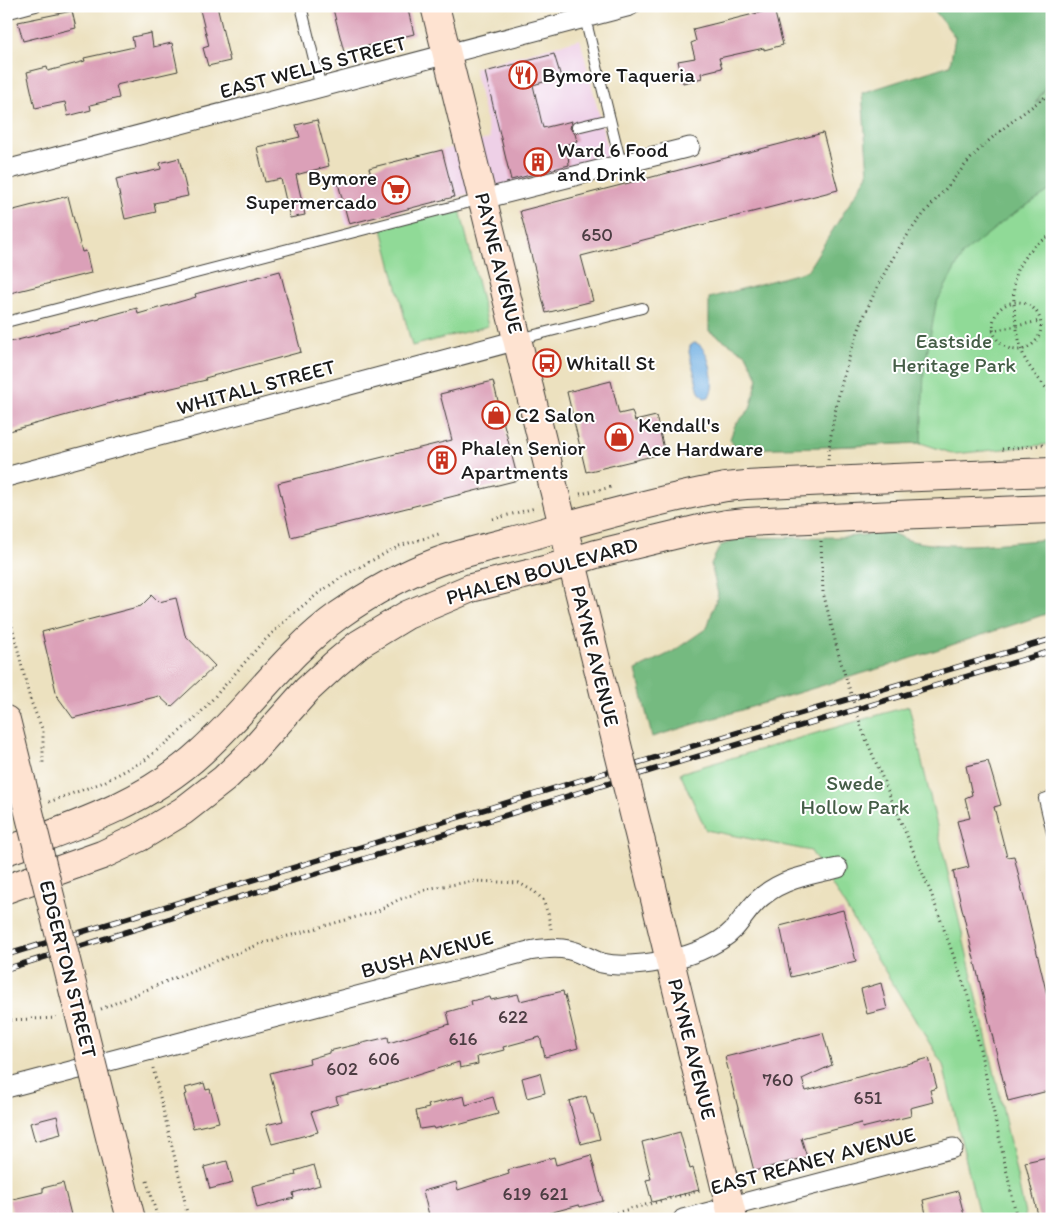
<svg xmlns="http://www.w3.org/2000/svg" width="1058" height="1225" font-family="Itim,sans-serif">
<rect width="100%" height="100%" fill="#fff"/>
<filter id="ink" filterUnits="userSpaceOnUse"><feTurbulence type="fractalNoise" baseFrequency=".02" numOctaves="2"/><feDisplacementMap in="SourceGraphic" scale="10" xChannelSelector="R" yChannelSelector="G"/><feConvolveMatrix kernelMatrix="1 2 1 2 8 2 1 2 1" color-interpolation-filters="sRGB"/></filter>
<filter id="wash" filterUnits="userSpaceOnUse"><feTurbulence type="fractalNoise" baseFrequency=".0096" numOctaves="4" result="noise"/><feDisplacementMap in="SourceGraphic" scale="20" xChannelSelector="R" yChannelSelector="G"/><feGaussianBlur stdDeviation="1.12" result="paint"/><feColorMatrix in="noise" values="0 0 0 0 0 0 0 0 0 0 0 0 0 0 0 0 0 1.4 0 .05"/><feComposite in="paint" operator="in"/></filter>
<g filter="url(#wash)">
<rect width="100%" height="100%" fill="#ece1bf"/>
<path fill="#eed0e7" d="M580,39L610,158L346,225L334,177L490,138L474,68Z"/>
<path fill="#90da97" stroke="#567b5a" d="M1052,73V444L954,454L921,443L830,447L845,377L1044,91Z
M459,205L488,326L412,346L381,225Z
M909,706L1000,1096L1026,1219H980L943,1065L811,851L706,830L680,773Z"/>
<path fill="#74ba80" stroke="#486b4e" d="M931,6H1052V73L1044,90L1035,103L1052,92V189L1009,217L963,254L936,304L924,371L921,443L824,447L736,449L730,439L735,425L750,409L758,378L746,354L709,331V298L807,271L868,174L862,93L950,65L955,37Z
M890,532C897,535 904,539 912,541C952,550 1010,542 1052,539V612L897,663L652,737L636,670L672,652L707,628L718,594L711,564L720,546L738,538L846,537Z"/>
<path fill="#6dade1" stroke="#44647e" d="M694,343C708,343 714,378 712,389C711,392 710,395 709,397L704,398L699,392L689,352L690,346Z"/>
<g id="blocks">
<path fill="#dba0b8" d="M199,6H217L230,61L208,66L203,48L209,46Z
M346,6H407L414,34L344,52L333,9Z
M774,9L783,45L764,50V48L719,58L722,68L701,73L702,78L683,83L678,61L695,58L691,43L696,41L693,29Z
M72,11L76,28L23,41L18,22Z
M151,33L153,47L172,43L178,71L116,85L119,98L90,105L91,110L68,116L65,102L35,108L27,72L47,67L48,71L85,61L84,58L134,47L132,37Z
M554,54L561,77L533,85L543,128L572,121L570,128L575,134L577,141L567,144L569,165L511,180L485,72Z
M317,120L329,166L296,175L305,215L290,218L281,179L265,182L257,147L300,137L296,125Z
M823,133L838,190L581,256L593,301L546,313L520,211Z
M442,150L454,197L349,224L338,183L371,175L369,168Z
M179,158L188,196L154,203L156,212L125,219L116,179L161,169L160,163Z
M68,196L82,252L86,251L91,273L6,294V212Z
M280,271L301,352L205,378L206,380L121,400L6,432V343L100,319V318L137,308L138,314L196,297L195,294Z
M493,381L518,480L291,537L278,483L452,440L440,394Z
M611,381L619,414L632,411L635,421L656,416L665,453L586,472L567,392Z
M152,595L159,602L176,598L185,635L215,666L171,707L159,696L73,718L57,696L42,632L141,606Z
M988,761L1001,805L994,807L1007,857L1014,856L1052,1016V1090L1008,1101L953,871L969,867L957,821L970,818L965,798L972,795L966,766Z
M843,910L856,961L791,977L780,926Z
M881,983L887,1009L867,1014L861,989Z
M563,991L564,996L565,995L578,1048L545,1057L540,1037L503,1047L504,1050L477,1057L478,1064L460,1068L459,1062L398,1081V1082L336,1097L338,1104L311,1112L318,1132L272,1144L266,1125L283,1121L270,1073L310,1063L309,1059L329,1053V1051L388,1037L389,1043L450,1024L447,1012L472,1005L471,1001L490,997L491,1000L518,994L520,1001Z
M823,1033L832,1065L802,1079L806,1091L929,1058L937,1088L930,1090L933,1102L910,1108L911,1116L862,1128L861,1123L801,1138L807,1157L754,1171L725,1057Z
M540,1073L545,1093L527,1098L522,1078Z
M204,1083L206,1090L210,1089L219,1122L193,1128L184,1095L187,1094L185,1088Z
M464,1096L466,1105L493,1097L498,1114L458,1125L457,1123L434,1129L433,1127L420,1129L416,1111L429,1108L428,1105Z
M586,1096L591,1114H593L600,1139L581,1144L569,1101Z
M57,1116L61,1134L35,1141L30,1123Z
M680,1132L690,1169L693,1168L699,1190L652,1202L646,1180L651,1179L642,1142Z
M591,1155L603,1201L580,1207L579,1205L527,1219H430L423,1191L456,1182L458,1190L509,1174L508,1170L554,1157L556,1165Z
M1052,1156V1219H1039L1025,1162Z
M227,1161L233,1183L210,1189L204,1167Z
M314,1165L320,1185L293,1193L294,1198L257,1208L252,1186L296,1175L295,1171Z
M63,1183L72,1219H14L9,1200L43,1192V1188Z
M958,1191L965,1219H927L923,1200Z"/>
</g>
</g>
<g filter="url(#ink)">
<use href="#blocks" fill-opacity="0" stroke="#3b3a34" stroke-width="1"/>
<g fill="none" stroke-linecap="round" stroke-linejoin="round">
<g stroke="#3b3a34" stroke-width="12">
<path id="lane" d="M301,6L321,88
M6,14L36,6
M585,18L621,164
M577,127L610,119
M6,322L482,199
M519,339L642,308
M1052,796L1044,799L1052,833"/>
</g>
<g stroke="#3b3a34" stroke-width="21">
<path id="street" d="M6,170L630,6
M483,199L690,147
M6,477L518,340
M6,1088L529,951C547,948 564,946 581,954C588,957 595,961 602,963C628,969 674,961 699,951C711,946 725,939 734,929C744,918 751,904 764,895C785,878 813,874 838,868
M683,1219L953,1148"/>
</g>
<g stroke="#3b3a34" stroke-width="30">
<path id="secondary" d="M435,6L601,680
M894,478L1052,472
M895,515L1052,509
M6,720L21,780
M643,850L733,1219
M6,851C75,826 146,803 201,752C249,709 286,653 339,615C369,594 402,575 437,562C469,550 504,544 537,534C599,516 662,499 726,487
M6,889L102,855L140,837L183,811L224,779L251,753L307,690L334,665L359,644L407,615L471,588L548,569L596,554L699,529L727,524
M117,1165L131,1219"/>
</g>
<path stroke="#3b3a34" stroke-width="3" stroke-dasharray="1 4" stroke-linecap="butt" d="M1052,235C1037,243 1024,254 1017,270C1009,287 1017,345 1026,361C1033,373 1043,384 1052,395
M993 326a24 24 0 1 1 48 0a24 24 0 1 1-48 0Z
M992,331L1040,321
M1002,449L1052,444
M828,460C835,383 865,296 909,233C921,216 935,201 948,186C958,174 967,162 978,151C1000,129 1026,111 1052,92
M580,494L612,487
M493,519L535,508
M821,541L823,592L839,656L863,732L931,893L969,999L1017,1219
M6,602L30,699L43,731V765
M49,802L104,782L145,760L195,719L260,645L289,617L320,592L345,575L399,546L439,534
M101,1009L198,968L263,943L378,911L398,900L431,888L475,881L519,883L535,892L543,900L548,914L551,929
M6,1020L58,1018
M153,1068L183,1192L188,1219
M147,1181L158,1219
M592,1219L702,1190"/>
<use href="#lane" stroke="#fff" stroke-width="10"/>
<use href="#street" stroke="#fff" stroke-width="19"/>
<use href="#secondary" stroke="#fee3d1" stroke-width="28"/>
<g stroke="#1c1c1c" stroke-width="5.5">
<path id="rail" d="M6,955L805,712L1052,639
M6,969L659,768L1052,651"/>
</g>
<use href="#rail" stroke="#fff" stroke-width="4" stroke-dasharray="11" stroke-linecap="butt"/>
<g stroke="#3b3a34" stroke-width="30" stroke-linecap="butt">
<path id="secondary-bridge" d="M726,487L746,485L894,478
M727,524L746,522L895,515
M601,680L643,850
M21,780L117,1165"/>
</g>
<use href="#secondary-bridge" stroke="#fee3d1" stroke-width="28"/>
</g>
</g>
<defs>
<g id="restaurant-ring" transform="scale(1.4375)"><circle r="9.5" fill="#fff" stroke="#c8321e" stroke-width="1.5"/><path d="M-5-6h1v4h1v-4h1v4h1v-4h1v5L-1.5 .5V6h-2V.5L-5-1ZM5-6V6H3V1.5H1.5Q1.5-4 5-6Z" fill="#c8321e"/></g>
<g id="building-ring" transform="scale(1.4375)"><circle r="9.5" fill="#fff" stroke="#c8321e" stroke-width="1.5"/><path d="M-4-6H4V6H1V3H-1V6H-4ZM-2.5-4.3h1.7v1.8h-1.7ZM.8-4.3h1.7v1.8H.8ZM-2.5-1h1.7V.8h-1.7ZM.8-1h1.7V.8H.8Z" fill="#c8321e"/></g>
<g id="supermarket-ring" transform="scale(1.4375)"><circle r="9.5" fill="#fff" stroke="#c8321e" stroke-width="1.5"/><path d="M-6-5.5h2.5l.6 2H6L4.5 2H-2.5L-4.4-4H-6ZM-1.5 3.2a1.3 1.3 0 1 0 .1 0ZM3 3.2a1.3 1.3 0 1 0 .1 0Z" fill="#c8321e"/></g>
<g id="bus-ring" transform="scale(1.4375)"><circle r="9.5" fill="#fff" stroke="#c8321e" stroke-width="1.5"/><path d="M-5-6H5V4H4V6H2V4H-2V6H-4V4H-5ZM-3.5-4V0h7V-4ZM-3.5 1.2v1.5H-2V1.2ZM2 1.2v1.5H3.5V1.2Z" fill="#c8321e"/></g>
<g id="shop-ring" transform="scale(1.4375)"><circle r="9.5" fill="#fff" stroke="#c8321e" stroke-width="1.5"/><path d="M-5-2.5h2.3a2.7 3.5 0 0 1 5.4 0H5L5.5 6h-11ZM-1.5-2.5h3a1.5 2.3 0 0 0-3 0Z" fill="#c8321e"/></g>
</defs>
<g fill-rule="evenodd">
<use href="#restaurant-ring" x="523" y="75"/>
<use href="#building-ring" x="538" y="162"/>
<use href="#supermarket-ring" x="396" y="190"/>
<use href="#bus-ring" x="547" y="363"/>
<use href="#shop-ring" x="496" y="415"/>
<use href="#shop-ring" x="619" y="437"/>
<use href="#building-ring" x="442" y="460"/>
</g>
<g text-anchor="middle" stroke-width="4" stroke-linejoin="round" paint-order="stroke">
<g font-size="19" fill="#4c3d43">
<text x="597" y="241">650</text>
<text x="513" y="1023">622</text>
<text x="463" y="1045">616</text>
<text x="384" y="1065">606</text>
<text x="342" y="1075">602</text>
<text x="778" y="1086">760</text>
<text x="868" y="1104">651</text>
<text x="517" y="1200">619</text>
<text x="554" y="1200">621</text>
</g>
<g font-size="21" fill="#1c1c1c" stroke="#fff">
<text transform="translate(313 67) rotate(-15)" y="7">EAST WELLS STREET</text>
<text transform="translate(499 263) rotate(76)" y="7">PAYNE AVENUE</text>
<text transform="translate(256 387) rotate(-15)" y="7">WHITALL STREET</text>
<text transform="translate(542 571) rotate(-16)" y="7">PHALEN BOULEVARD</text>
<text transform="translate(595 656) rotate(76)" y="7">PAYNE AVENUE</text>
<text transform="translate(427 954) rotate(-15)" y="7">BUSH AVENUE</text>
<text transform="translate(68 969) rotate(76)" y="7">EDGERTON STREET</text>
<text transform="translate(692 1049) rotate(76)" y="7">PAYNE AVENUE</text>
<text transform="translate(813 1161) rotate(-15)" y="7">EAST REANEY AVENUE</text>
</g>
<g font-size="21" fill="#1c1c1c" stroke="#fff" text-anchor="start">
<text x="542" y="82">Bymore Taqueria</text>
<text x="557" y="157">Ward 6 Food<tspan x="557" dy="24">and Drink</tspan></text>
<text x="377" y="185" text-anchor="end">Bymore<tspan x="377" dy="24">Supermercado</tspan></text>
<text x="566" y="370">Whitall St</text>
<text x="515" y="422">C2 Salon</text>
<text x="638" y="432">Kendall's<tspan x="638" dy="24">Ace Hardware</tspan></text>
<text x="461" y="455">Phalen Senior<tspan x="461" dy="24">Apartments</tspan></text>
</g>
<g font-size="21" fill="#455e47" stroke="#fff">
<text x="954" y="348">Eastside<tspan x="954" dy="24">Heritage Park</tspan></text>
<text x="855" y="790">Swede<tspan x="855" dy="24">Hollow Park</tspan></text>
</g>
</g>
<rect width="1058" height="1225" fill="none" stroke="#fff" stroke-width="25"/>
</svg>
